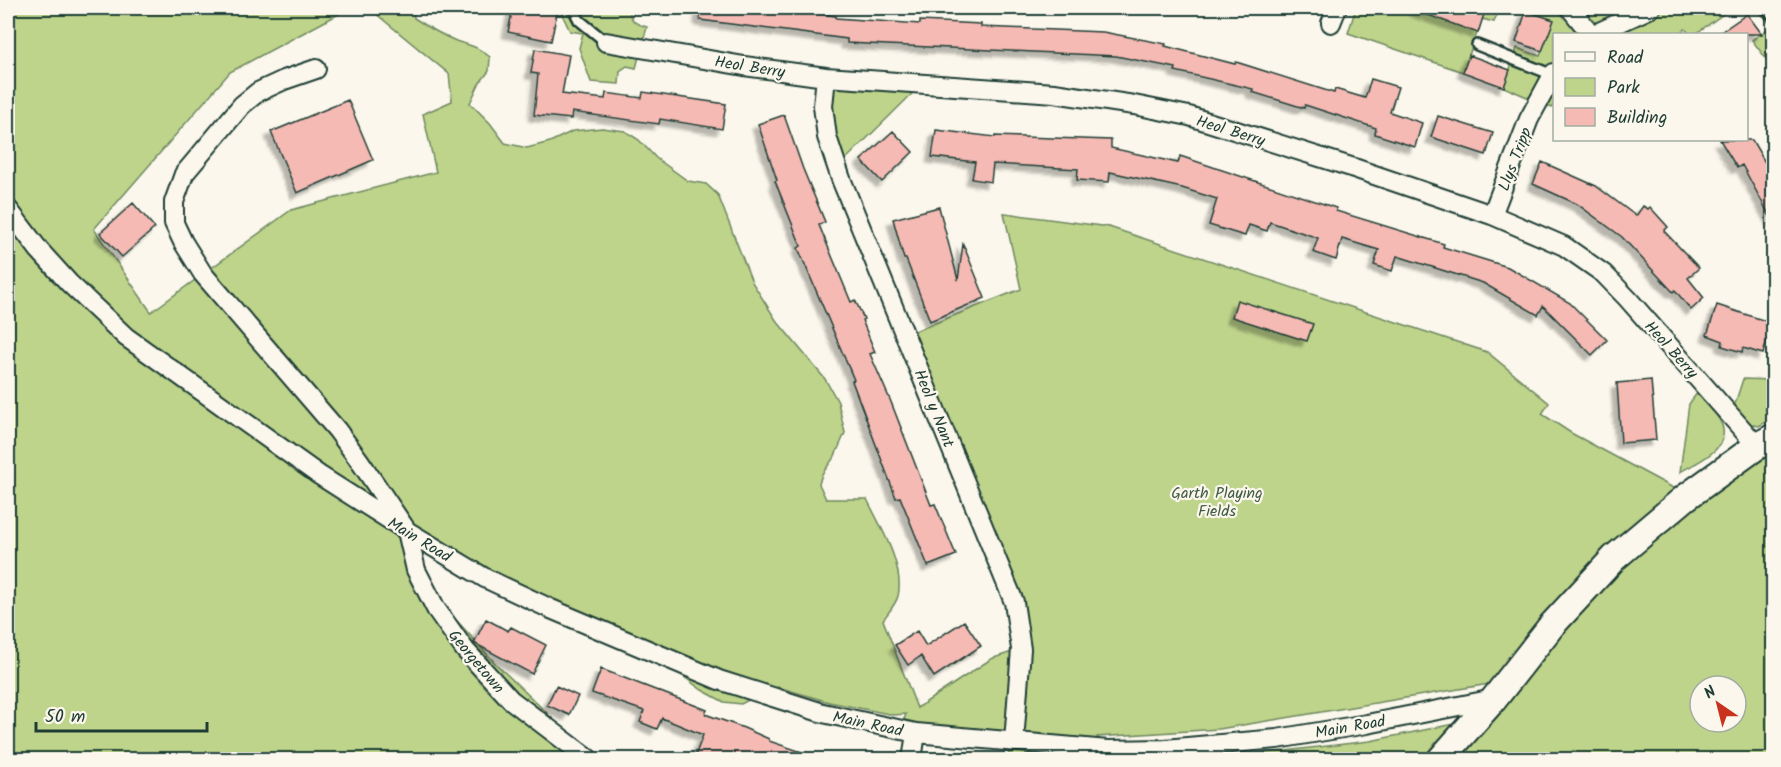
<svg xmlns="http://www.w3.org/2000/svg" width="1781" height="767" font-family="Kalam,sans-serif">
<defs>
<filter id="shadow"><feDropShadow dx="-5.5" dy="5.5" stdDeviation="1.5" flood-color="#0004"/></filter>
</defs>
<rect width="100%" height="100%" fill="#fbf7ec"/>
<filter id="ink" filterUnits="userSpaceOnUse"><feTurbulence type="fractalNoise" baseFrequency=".0167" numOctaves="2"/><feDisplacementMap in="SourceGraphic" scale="12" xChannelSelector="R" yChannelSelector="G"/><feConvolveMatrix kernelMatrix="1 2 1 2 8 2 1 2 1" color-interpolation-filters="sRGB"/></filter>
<g filter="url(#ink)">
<path fill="#bed48b" stroke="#6e8860" stroke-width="1.5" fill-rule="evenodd" d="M8,8H350L230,72L94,229L151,312L291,210L436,172L423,114L452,101L449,74L369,8H413L414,18C428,27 441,35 456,41C471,46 477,46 490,57L489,71L479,84L470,103L490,123L505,143L527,148L550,142L573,131L602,128L625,131L639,140L656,158L688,181L706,184L718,195L752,282L776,320L825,379L838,402L845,433L835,456L822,474L819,484L826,499H867C880,526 905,566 898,596C896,604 888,613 883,620L917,708L991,659L1021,649L1019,623L905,335L1021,289L1004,213L1109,227L1487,352L1549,403L1542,414L1571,433L1677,490L1593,561L1545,615L1489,684L1219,729L1097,737L1108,750L1111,759H1006L1014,743L900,729L906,714L894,715L829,702L778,687L760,694L741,704L724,702L702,690L650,652L408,532L423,571L449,612L496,664L548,714L562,735L590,759H8Z
M559,8H630C629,21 636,24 647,27L636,68L627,66L620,71L619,84L591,82L579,48L583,33L570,31Z
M1356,8H1503L1499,9L1494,22L1482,19L1463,72L1348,33Z
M1515,8H1732L1695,34H1690L1685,29L1678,34H1554V102L1552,108L1504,87L1517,48L1540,56L1553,20Z
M1756,8H1773V54L1767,60L1752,40L1772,26Z
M826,77L922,84L837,168Z
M1743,379L1773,380V418L1759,426L1749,424L1733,410Z
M1697,393C1704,401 1713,409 1719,419C1736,447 1699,461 1680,472L1689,404Z
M1773,452V759L1447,760L1582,597L1700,492ZM1700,686H1736V722H1700Z
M1459,723L1427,759L1206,760L1370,741Z"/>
<path fill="#f6bab4" stroke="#1f3d34" stroke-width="1.5" filter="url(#shadow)" d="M513,8H558L551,41L508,32Z
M700,8H777L836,16V18L920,24V21L981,24V27L1103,32L1166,44L1165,46L1235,64L1236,62L1334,93L1335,89L1365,98L1371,79L1398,87L1390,112L1422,123L1415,147L1375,134L1376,128L1305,105L1304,108L1252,92L1253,89L1175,71L1176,68L1116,56L847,43V39L700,20Z
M1414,8H1486L1478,33L1414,10Z
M1526,11L1554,20L1542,51L1516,42Z
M1747,14L1762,34H1718Z
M535,49L569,55L562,94L605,99L606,93L642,98L643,92L726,104L722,129L660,119L659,124L572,112L571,119L534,115L538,74L531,73Z
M1469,55L1510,70L1504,87L1463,72Z
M348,100L373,160L297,193L271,132Z
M784,115L803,169L825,222L819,225L851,302L855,300L864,319L862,320L875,352L870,354L891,402L931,505L935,504L956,555L928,566L900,497L896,498L852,381L854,380L798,248L801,246L775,181L777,180L758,124Z
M1438,116L1493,133L1486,155L1431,137Z
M936,130L995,137V136L1111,140V148L1178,163L1180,156L1336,208V211L1444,244L1443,247L1508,267L1570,303L1607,340L1592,355L1543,306L1538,315L1483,283L1397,256L1392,271L1374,265L1379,250L1342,239L1336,260L1313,252L1318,238L1270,222L1267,231L1249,225L1245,236L1209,225L1217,199L1182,188L1110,172L1109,182L1077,180L1078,169L993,164L991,182L972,179L975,162L932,157Z
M893,131L913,152L882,182L861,160Z
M1720,140H1752L1773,176V222L1742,165L1737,168Z
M1542,162L1596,186L1636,216L1643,206L1648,209L1650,207L1668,227L1664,231L1699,268L1688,278L1704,298L1691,310L1675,290L1673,292L1622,237L1577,204L1533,184Z
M133,203L155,228L122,257L100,233Z
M939,207L958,280L963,244L985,298L930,321L906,259H904L893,219Z
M1237,300L1313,324L1307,341L1232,317Z
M1717,305L1772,323L1763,354L1743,348L1742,352L1722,346L1723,341L1707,335Z
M1651,380L1656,440L1621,443L1617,383Z
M486,619L508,631L511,627L546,645L532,674L474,643Z
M964,621L981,646L934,677L921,656L908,665L895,645L917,631L926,646Z
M601,669L707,710L705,714L744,728L769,739V741L814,756V759H694L703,735L662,718L657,729L640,722L644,711L592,693Z
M556,686L578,696L569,715L547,705Z"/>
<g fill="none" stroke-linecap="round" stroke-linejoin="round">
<g stroke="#1f3d34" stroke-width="14">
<path id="lane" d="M573,8L579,20L606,42
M1765,8L1774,16
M1477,45L1553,75"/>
</g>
<g stroke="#1f3d34" stroke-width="22">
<path id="street" d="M1570,8L1591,34
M1331,23L1337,8
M1595,34L1651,8
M606,42L744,66L826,77L1054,93L1134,105L1189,116L1351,167L1492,215L1564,246L1604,274L1628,299L1757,446
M316,69L284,80L258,92L242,105L184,174L174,202V223L183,242L203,274L337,430L359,460L407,531L416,570L436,609L465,650L511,700L590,760
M826,77L823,106L827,137L841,179L1014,602L1021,649L1014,742
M8,209L39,250L69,283L126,337L319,475L407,531L485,578L551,609L719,680L823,713L916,733L1108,750L1165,749L1277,739L1367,724L1494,699
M1492,215L1529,119L1554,73
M912,760L916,733"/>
</g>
<g stroke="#1f3d34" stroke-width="30">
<path id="secondary" d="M1440,760L1494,699L1552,625L1614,558L1685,498L1757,446L1774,437"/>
</g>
<use href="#lane" stroke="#fbf7ec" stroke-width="9"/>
<use href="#street" stroke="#fbf7ec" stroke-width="18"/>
<use href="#secondary" stroke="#fbf7ec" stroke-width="26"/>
</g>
</g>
<g text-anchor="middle" stroke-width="4.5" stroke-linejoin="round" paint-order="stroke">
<g font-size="16" fill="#1f3d34" stroke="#fbf7ec">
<text transform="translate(750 66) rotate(9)" y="6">Heol Berry</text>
<text transform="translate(1231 130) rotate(17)" y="6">Heol Berry</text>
<text transform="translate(1514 159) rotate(-69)" y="6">Llys Tripp</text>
<text transform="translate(1672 349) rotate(48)" y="6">Heol Berry</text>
<text transform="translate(935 408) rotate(68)" y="6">Heol y Nant</text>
<text transform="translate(420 539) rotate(31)" y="6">Main Road</text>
<text transform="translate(477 661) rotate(50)" y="6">Georgetown</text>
<text transform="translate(868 723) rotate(12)" y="6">Main Road</text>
<text transform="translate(1350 726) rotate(-10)" y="6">Main Road</text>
</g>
<g font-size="16" fill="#3f5b45" stroke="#fbf7ec">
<text x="1217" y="498">Garth Playing<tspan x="1217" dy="18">Fields</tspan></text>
</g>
</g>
<rect width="1781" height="767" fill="none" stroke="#fbf7ec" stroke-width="30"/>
<rect x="15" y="15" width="1751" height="737" fill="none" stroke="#1f3d34" stroke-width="2" filter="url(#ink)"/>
<rect x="1553" y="33" width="195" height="108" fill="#fbf7ec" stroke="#a3ada2" stroke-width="1.5"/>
<rect x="1565" y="52" width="30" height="9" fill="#fbf7ec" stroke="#a3ada2" stroke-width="1.5"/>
<text x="1607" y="63" font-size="18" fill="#1f3d34">Road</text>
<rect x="1565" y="78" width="30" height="18" fill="#bed48b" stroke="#a3ada2" stroke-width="1.5"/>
<text x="1607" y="93" font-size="18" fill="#1f3d34">Park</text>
<rect x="1565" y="108" width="30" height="18" fill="#f6bab4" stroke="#a3ada2" stroke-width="1.5"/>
<text x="1607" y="123" font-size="18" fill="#1f3d34">Building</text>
<g transform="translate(1718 704) rotate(325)"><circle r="28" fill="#fbf7ec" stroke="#a3ada2" stroke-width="1.5"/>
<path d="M0-4.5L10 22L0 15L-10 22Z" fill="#c8321e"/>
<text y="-9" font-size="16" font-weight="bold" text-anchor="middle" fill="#1f3d34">N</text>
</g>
<path d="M36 722v9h171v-9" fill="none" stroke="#1f3d34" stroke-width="3"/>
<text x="45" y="722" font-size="18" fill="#1f3d34" stroke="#fbf7ec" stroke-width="4.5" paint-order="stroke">50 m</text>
</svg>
